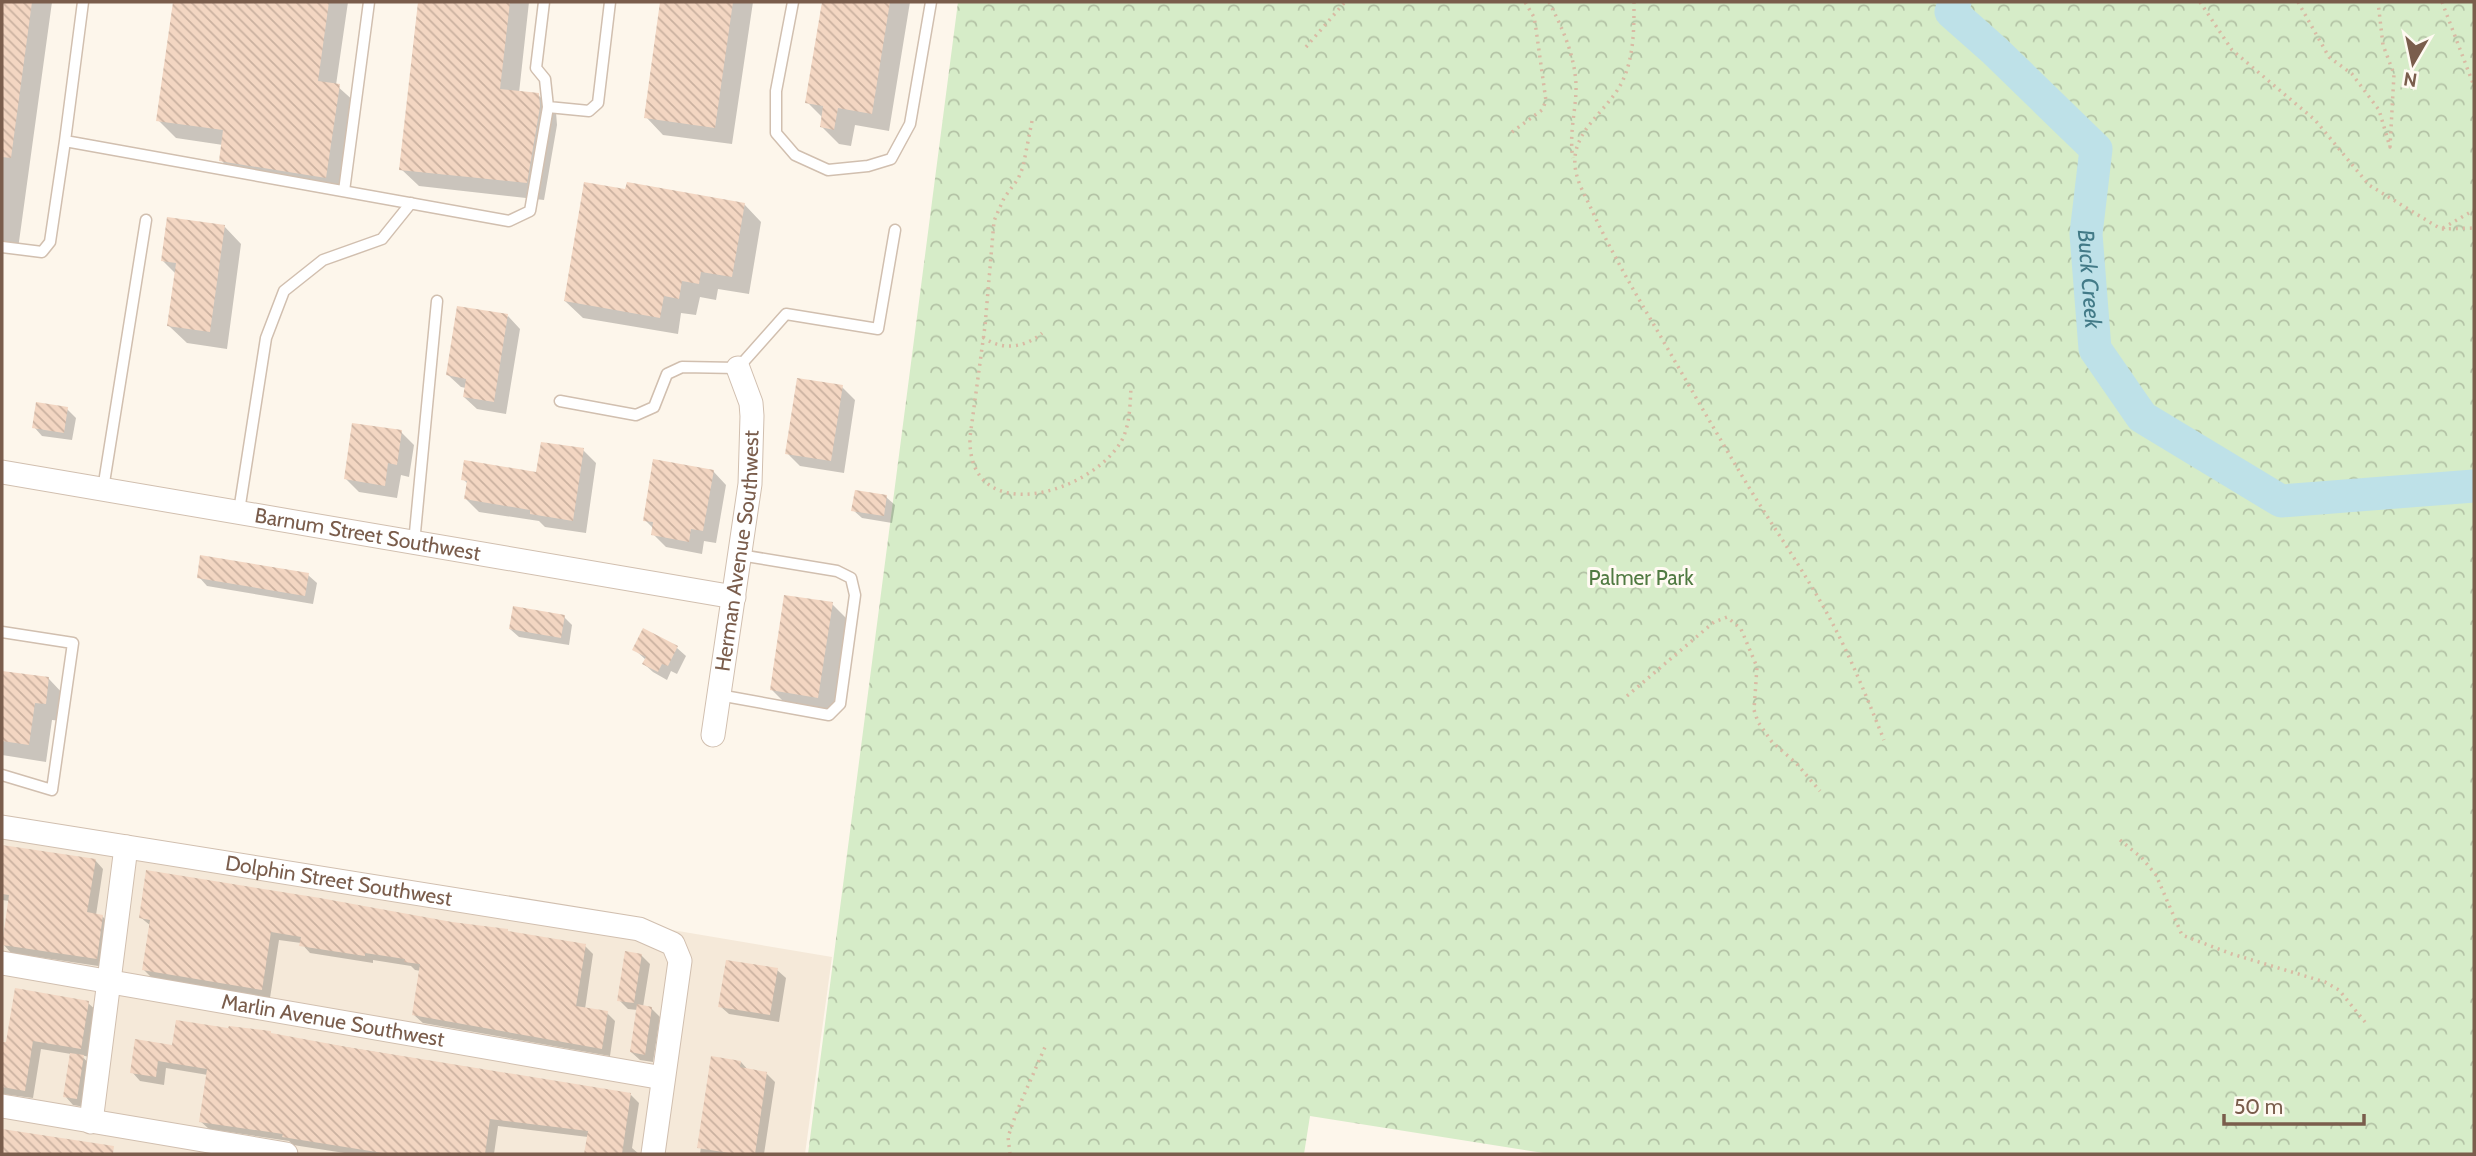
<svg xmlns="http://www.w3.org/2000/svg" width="2476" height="1156" font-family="Cabin,sans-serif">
<defs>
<pattern id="forest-crowns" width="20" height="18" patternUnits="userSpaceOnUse" patternTransform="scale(1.75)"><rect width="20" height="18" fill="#d6ecc8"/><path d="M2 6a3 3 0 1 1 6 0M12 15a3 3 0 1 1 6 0" fill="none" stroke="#b3c2a5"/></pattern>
<pattern id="building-back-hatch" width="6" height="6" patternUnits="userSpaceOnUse" patternTransform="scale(1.75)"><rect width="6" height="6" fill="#f3d6c2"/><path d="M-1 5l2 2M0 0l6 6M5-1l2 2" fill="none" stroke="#cab1a0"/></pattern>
</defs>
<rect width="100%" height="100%" fill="#fdf6eb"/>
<path fill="#f5e9d9" d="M2,817L832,957L805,1154H2Z"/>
<path fill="url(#forest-crowns)" d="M958,2H2474V1154H1550L1310,1116L1304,1154H808Z"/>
<path fill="#0003" d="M2,2H52L18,249L2,247Z
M175,2H348L336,85L356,103L344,195L238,178L221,160L223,145L176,138L158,120Z
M420,2H529L519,93L538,95L556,112L557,125L544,200L419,186L401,169Z
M662,2H753L732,144L663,135L646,117Z
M823,2H910L889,131L855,125L851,146L839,144L822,127L823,118L807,102Z
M744,204L761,222L749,294L718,289L716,300L700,297L696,315L681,313L678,334L583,318L565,301Z
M224,226L241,244L227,349L187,343L169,326L176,274L162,260Z
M508,316L520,329L506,414L477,409L464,397L466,388L461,387L448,375Z
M842,387L855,400L844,473L800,466L787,453Z
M67,409L76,418L72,440L42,436L34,427Z
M401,432L414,445L409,477L401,475L397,498L359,492L346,479Z
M583,450L596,463L586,533L545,527L539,521L479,512L466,499L468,484L463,479L538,474Z
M713,471L726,485L716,543L704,541L702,554L666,547L653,534L654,529L645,520Z
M886,497L895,505L892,523L862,518L853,510Z
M308,575L317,583L313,604L207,586L199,577Z
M832,604L850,622L836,714L789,707L772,690Z
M564,617L572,625L569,645L519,637L510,629Z
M643,630L677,648L686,656L677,674L671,671L667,680L653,672L644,664L646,660L634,649Z
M2,672L49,679L66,697L63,721L52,720L46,762L2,755Z
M2,846L95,860L103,869L96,915L102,916L111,925L105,967L11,953L3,944L9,901L2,900Z
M140,917L510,933L585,946L593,954L585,1009L607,1013L615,1021L610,1056L423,1023L414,1015L421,971L415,970L411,966L373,960V963L310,953L301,943L279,940L270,998L152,978L144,970L151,926Z
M641,955L650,964L643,1007L651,1008L660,1017L653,1062L640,1060L631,1052L638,1010L628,1009L619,1000Z
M777,970L786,978L779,1022L729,1014L720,1006Z
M88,1003L97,1011L89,1057L81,1055L91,1066L85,1107L73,1105L65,1096L71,1054L41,1049L33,1098L2,1094V1044H8Z
M273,1035L630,1094L639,1103L632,1148L639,1154H586L588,1137L498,1126L494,1154H351L293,1145L289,1141L209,1129L200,1121L208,1075L166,1068L164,1085L140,1081L132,1072L174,1047Z
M713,1058L741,1062L749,1071L766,1073L775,1082L764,1154H700Z
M2,1130L94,1144L102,1154H2Z"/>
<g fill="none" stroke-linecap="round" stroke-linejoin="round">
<path stroke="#bee1e8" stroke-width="33" id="s1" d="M1955,2L1951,12L1994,50L2096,149L2086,234L2095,349L2142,417L2281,501L2474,486"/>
</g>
<path fill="url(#building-back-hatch)" d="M2,2H32L11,158L2,157Z
M173,2H329L318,81L340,84L326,178L219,161L223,130L156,121Z
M418,2H510L500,89L539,93L540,107L527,183L399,170Z
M660,2H733L715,128L644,118Z
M822,2H890L872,114L838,108L834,130L820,127L823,106L805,103Z
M584,182L625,189L627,182L745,203L732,277L701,272L699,284L682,281L679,299L664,296L660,318L564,301Z
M167,217L225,225L210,332L167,326L176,263L161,261Z
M457,306L508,314L494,402L463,397L466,379L446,375Z
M797,378L843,385L831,461L785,454Z
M36,402L68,407L64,433L32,428Z
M352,423L402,430L397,465L388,463L385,486L344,479Z
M541,442L584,448L573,521L530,514V510L464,499L467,481L461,480L464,460L536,472Z
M653,459L714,470L703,531L691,529L689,542L651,535L653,522L643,521Z
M855,490L887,495L884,516L851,511Z
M200,555L309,573L305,596L197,578Z
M784,595L833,602L818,698L770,690Z
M513,606L565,615L561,638L509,629Z
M643,628L678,646L668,666L662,664L658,672L642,664L646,657L632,650Z
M2,671L49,677L46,704L35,703L29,745L2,741Z
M2,845L96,859L87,912L103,915L97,959L2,945L9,895L2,894Z
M146,870L320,898L452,922L508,929V931L586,944L576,1006L608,1011L602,1049L412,1015L420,964L404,962L405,959L365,953V956L299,946L301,937L271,932L262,990L142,970L150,920L139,918Z
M625,951L642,954L634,1003L617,1001Z
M726,960L778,968L770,1015L718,1007Z
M15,988L89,1001L81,1049L33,1041L25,1091L2,1087V1042H6Z
M637,1004L652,1007L645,1055L630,1052Z
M176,1020L228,1028L229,1026L271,1031V1033L347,1047L631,1093L622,1154H584L588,1131L490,1119L485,1154H389L282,1137L283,1134L199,1122L207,1069L158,1061L156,1077L130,1073L135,1039L172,1045Z
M70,1053L84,1055L77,1099L63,1097Z
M711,1056L741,1061L740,1067L767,1072L755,1154H736L697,1148Z
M2,1129L114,1146L113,1154H2Z"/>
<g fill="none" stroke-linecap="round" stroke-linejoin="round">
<g stroke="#d1bfaf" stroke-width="13">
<path id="service" d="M83,2L65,141L509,221L530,211L548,107L589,111L598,103L610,2
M544,2L536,68L545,79L548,107
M793,2L776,91V133L795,155L828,170L868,166L891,159L910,124L931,2
M344,191L369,2
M2,247L42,252L50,242L65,141
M560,401L636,415L654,407L667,374L682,367L738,368L786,314L878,329L895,230
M103,489L146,220
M239,511L266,338L284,291L323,260L382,239L411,203
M414,543L437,301
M2,632L73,643L52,790L2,775
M719,695L829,715L840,704L855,595L851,578L837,571L740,555"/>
</g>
<g stroke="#d1bfaf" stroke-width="25">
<g id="minor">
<path id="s2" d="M2,472L734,597"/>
<path id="s3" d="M713,735L750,484L752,416L751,403L738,368"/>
<path id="s4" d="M2,827L639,929L673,944L680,961L653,1154"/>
<path id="s5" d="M2,963L663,1078"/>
<path d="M2,1106L286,1154"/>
<path d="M91,1122L126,847"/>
</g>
</g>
<path stroke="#d9baa4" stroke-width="3.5" stroke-dasharray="2 5" stroke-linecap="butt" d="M1549,2C1563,29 1577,60 1576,92C1575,114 1569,136 1573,158
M1634,2C1634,30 1634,59 1621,84C1607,111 1572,131 1575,165C1576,179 1583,192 1589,204C1608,246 1631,286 1654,325C1687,382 1719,438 1753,494C1778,534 1805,573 1828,615C1850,655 1867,698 1884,740
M2200,2L2232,50L2315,120L2369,185L2441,229L2474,228
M2298,2L2329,57L2352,74L2379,110L2390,147L2394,74L2383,45L2378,2
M2442,2L2474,86
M1306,47L1345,2
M1032,121L1023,167L1018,179L1004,198L994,221L985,326L970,437C967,530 1092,494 1122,440C1130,424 1130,405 1131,387
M1512,132L1542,110L1546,101L1536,29L1534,17L1525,2
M2443,228L2474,210
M983,337C1001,351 1025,348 1042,333
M1627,696L1714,622L1727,617L1741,629L1757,667L1754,710L1758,722L1772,742L1796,763L1820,791
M2120,840L2142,858L2156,875L2182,935L2232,954L2325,982L2339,990L2365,1022
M1010,1154L1008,1137L1017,1111L1045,1047"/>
<use href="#service" stroke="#fff" stroke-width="10"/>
<use href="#minor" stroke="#fff" stroke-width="23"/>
</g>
<g text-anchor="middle" stroke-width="6" stroke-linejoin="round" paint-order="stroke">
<g font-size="21" fill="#7a5d4c" stroke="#fffaf2">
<text dy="7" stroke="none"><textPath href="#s2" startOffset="371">Barnum Street Southwest</textPath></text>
<text dy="7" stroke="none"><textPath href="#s3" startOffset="186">Herman Avenue Southwest</textPath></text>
<text dy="7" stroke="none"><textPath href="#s4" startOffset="341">Dolphin Street Southwest</textPath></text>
<text dy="7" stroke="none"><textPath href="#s5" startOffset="336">Marlin Avenue Southwest</textPath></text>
</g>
<g font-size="21" fill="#507a41" stroke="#fffaf2">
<text x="1641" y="585">Palmer Park</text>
</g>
<g font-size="23" font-style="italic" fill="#427a87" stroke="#fffaf2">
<text dy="8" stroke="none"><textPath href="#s1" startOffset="341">Buck Creek</textPath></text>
</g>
</g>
<rect width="2476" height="1156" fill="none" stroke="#7a5d4c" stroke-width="7"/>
<g transform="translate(2413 63) rotate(189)" stroke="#fffaf2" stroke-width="5" paint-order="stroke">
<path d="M0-5L12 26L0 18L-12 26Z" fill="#7a5d4c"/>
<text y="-10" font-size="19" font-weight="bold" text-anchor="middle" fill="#7a5d4c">N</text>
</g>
<path d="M2224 1114v10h140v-10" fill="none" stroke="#7a5d4c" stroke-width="3.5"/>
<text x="2234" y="1114" font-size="21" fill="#7a5d4c" stroke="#fffaf2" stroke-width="5" paint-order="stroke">50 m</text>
</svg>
